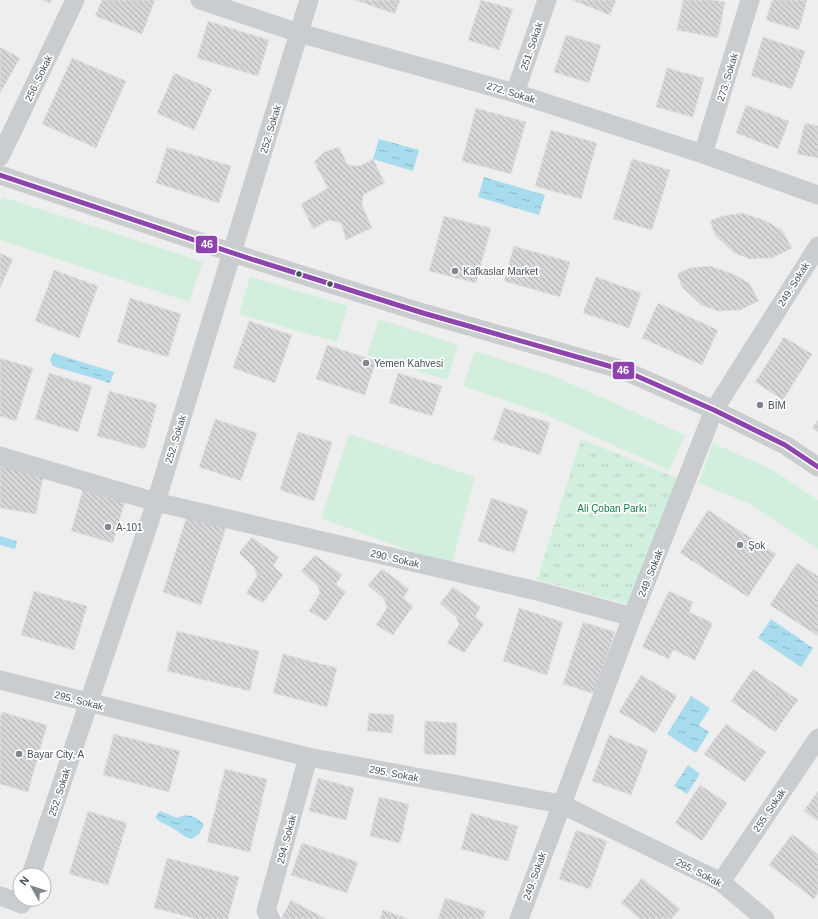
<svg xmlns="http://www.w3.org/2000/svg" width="818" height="919" font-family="Arial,sans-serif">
<defs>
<pattern id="park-tufts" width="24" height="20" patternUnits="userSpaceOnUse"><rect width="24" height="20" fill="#d2efde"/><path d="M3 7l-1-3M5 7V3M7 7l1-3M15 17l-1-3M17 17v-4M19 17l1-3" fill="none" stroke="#b6cfc1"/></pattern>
<pattern id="water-ripples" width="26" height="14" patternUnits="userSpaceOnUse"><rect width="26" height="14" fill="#a6dced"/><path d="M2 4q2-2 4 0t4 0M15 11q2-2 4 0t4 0" fill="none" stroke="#89b5c3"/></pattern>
<pattern id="building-back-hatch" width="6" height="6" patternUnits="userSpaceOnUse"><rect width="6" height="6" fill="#d6d6d8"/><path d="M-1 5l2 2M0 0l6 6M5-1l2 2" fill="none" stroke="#afb0b2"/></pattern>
</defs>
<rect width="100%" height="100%" fill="#efeeee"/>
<path fill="#d2efde" d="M3,197L203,262L189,302L0,240V203Z
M250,277L348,306L337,342L239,314Z
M379,319L458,345L447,380L367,355Z
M475,351L556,377L685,435L669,470L542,413L463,386Z
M349,434L475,477L451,566L321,518Z
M713,443L773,470L818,500V549L750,504L699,483Z"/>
<path fill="url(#park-tufts)" d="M581,439L679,479L627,604L537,580Z"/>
<path fill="url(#water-ripples)" d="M379,139L419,150L413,171L373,159Z
M484,177L545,195L539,215L478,197Z
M53,353L114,372L110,383L53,366L50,360Z
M0,536L17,541L15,549L0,545Z
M771,619L813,648L801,667L758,638Z
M691,696L710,708L699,725L709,732L696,753L667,734Z
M688,765L700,774L687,794L674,786Z
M160,811L177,818C188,813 196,816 204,825L199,834L191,839C182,836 181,833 174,829C167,824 161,824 155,817Z"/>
<path fill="url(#building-back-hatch)" stroke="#e0e0e1" d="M42,0H52L50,3Z
M102,0H155L142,34L95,16Z
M355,0H400L395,14Z
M481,0L513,9L499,50L468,40Z
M572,0H616L610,15Z
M683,0H712L725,2L718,38L677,30Z
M772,0H807L799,30L766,20Z
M208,21L269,40L258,76L197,58Z
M566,35L601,45L589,83L554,72Z
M763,37L805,51L792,89L751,76Z
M0,47L20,58L0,93Z
M72,58L126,81L96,148L42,124Z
M667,68L704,78L693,117L656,107Z
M174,73L212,89L194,130L157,113Z
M746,105L789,121L778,149L736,133Z
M476,108L526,122L511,174L462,161Z
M805,123L818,126V158L797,154Z
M551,130L597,143L581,199L535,186Z
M167,147L231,166L219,203L156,183Z
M339,147L348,165L360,166L373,159L385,183L363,195L362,205L372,228L346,240L341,223L329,220L313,229L301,204L328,188L314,162L324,152Z
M632,159L670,170L652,230L613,219Z
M743,213L766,221L782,230L792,248L772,258L750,259L734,253L715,235L710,221L722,216Z
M444,216L491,228L476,283L429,271Z
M514,246L570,262L560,297L504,281Z
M0,253L13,259L0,288Z
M710,266L733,274L749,283L759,301L740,310L718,311L701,305L682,287L677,274L690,268Z
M54,270L98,286L79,338L35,321Z
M596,277L641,293L629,328L583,313Z
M130,298L181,314L168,357L117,342Z
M658,303L718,330L702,365L642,338Z
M249,321L292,335L275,383L233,368Z
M784,337L812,354L783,400L755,382Z
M327,345L376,361L365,395L316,379Z
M0,358L33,368L16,421L0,416Z
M49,373L92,386L78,432L35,419Z
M398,373L442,386L432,416L389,403Z
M109,391L157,404L145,449L97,436Z
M504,408L550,423L540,455L493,440Z
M215,419L257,433L241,481L199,467Z
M818,420V432L812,428Z
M298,432L332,442L314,501L280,490Z
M0,465L44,473L36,514L0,508Z
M83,489L125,501L113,543L71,531Z
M491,498L528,510L514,553L478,541Z
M189,509L228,521L201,605L163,592Z
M708,510L776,554L748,597L680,553Z
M252,537L279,557L273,566L283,575L263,603L246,593L257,576L254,567L239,553Z
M315,555L342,575L336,584L346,592L326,621L309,611L320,593L317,585L301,571Z
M797,563L818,576V636L770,605Z
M382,569L409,589L403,598L413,606L393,635L376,625L387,608L384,599L368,585Z
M453,587L481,607L475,616L484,624L464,653L447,643L459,625L456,617L440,603Z
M34,591L87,606L74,650L21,635Z
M669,591L693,602L689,612L713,623L695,660L673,650L669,659L642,647Z
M519,608L563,622L547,675L503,661Z
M583,622L615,632L595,694L563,684Z
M177,631L259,651L250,691L167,671Z
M283,654L337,668L327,707L273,693Z
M753,669L798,700L775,732L731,701Z
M641,675L677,696L655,733L619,712Z
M2,712L47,725L28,792L0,784V718Z
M369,713L394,715L392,733L367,731Z
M425,721L457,723L456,755L424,754Z
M726,724L766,752L745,782L704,754Z
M114,734L180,751L169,792L103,775Z
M609,735L648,750L631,795L592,781Z
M225,769L267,779L250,852L207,842Z
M318,778L354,788L346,820L309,811Z
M700,785L727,803L702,841L675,823Z
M818,791V821L804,811Z
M379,797L409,804L400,843L370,836Z
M88,811L127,823L108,885L69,874Z
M471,813L518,826L508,861L461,849Z
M576,830L607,841L590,889L559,879Z
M792,834L818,854V893L814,899L769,865Z
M302,843L358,862L347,893L291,875Z
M167,858L239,877L228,919H197L154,908Z
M642,878L680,909L671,919H640L621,903Z
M445,898L486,911L483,919H438Z
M291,900L326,919H281Z
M383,910L409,919H380Z"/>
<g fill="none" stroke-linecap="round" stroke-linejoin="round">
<path stroke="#cacdcf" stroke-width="19" d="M200,0L299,33L515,93L703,154L818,195
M515,93L547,0
M703,154L750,0
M0,157L75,0
M0,175L248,258L423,313L623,370L714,410L785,445L818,467
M0,456L156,502L541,592L632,617
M0,680L308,757L561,804L721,882L765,919
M31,875L156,502L309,0
M721,882L818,738
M0,896L22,904
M271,919L266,911L308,757
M519,919L632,617L714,410L818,246"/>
<g stroke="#fff" stroke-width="8">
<path id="bus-1" d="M0,175L248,258L423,313L623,370L714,410L785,445L818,467"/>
</g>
<use href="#bus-1" stroke="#8e44ad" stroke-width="5"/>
</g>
<g fill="#80878e" stroke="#fff" stroke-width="1.5">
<circle cx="455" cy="271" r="4"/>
<circle cx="366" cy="363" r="4"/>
<circle cx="760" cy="405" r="4"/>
<circle cx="108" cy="527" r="4"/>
<circle cx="740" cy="545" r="4"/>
<circle cx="19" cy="754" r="4"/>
</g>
<g fill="#45505b" stroke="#fff" stroke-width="1.5">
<circle cx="299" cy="274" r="3.5"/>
<circle cx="330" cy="284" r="3.5"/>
</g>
<g text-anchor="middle" stroke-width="3.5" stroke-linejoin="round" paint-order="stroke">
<g font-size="10" fill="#45505b" stroke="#fff">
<text transform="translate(531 46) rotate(-71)" y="4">251. Sokak</text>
<text transform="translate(727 77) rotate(-73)" y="4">273. Sokak</text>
<text transform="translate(38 78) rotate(-64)" y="4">256. Sokak</text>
<text transform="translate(511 92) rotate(17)" y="4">272. Sokak</text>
<text transform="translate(270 129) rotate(-73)" y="4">252. Sokak</text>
<text transform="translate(793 284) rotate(-58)" y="4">249. Sokak</text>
<text transform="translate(175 439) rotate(-73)" y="4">252. Sokak</text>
<text transform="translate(395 558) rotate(13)" y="4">290. Sokak</text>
<text transform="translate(650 573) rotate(-68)" y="4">249. Sokak</text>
<text transform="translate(79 700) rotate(15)" y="4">295. Sokak</text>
<text transform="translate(394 773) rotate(11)" y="4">295. Sokak</text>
<text transform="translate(59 792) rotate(-72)" y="4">252. Sokak</text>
<text transform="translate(769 810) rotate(-56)" y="4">255. Sokak</text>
<text transform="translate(286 839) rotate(-75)" y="4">294. Sokak</text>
<text transform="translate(699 872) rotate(27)" y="4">295. Sokak</text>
<text transform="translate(534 876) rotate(-70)" y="4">249. Sokak</text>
</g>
<g font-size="10" fill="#45505b" stroke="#fff" text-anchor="start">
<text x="463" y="275">Kafkaslar Market</text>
<text x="374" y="367">Yemen Kahvesi</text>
<text x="768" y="409">BİM</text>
<text x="116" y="531">A-101</text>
<text x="748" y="549">Şok</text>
<text x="27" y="758">Bayar City, A</text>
</g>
<g font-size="10" fill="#167c4c" stroke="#fff">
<text x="612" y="512">Ali Çoban Parkı</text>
</g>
</g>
<g stroke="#fff" stroke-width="1.5">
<rect x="195" y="235" width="23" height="19" rx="4" fill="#8e44ad"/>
<rect x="612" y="361" width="23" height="19" rx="4" fill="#8e44ad"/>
</g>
<g font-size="11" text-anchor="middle" font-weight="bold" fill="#fff">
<text x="207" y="248">46</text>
<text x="623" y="374">46</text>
</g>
<g transform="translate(32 887) rotate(309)"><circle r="19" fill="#ffffff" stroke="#b5b9bd"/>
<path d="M0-3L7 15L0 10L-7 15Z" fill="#80878e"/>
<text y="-6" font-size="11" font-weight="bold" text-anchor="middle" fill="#45505b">N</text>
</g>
</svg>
